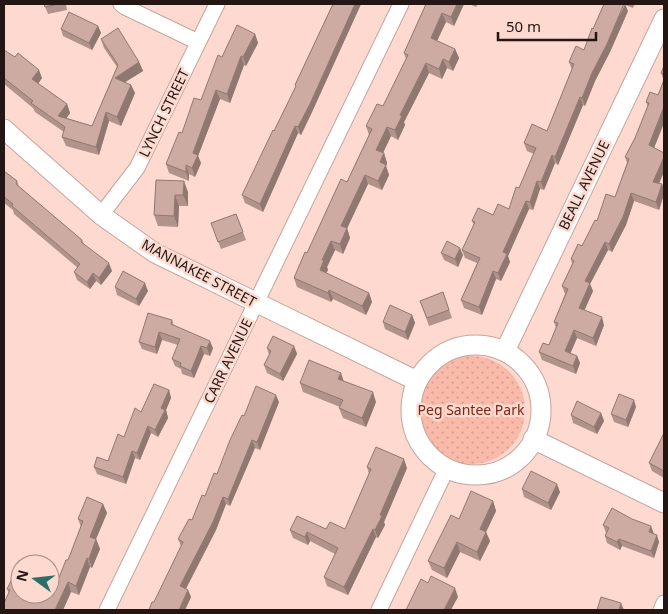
<svg xmlns="http://www.w3.org/2000/svg" width="668" height="614" font-family="'Noto Sans',sans-serif">
<defs>
<pattern id="green-dots" width="8" height="8" patternUnits="userSpaceOnUse" patternTransform="scale(1.25)"><rect width="8" height="8" fill="#f9baaa"/><path d="M2 2h.1M6 6h.1" fill="none" stroke="#d59f91" stroke-width="1.8" stroke-linecap="round"/></pattern>
</defs>
<rect width="100%" height="100%" fill="#fdd9cf"/>
<path fill="url(#green-dots)" d="M417 410a54 54 0 1 1 108 0a54 54 0 1 1-108 0Z"/>
<g fill="none" stroke-linecap="round" stroke-linejoin="round">
<g stroke="#c7a49c" stroke-width="17">
<path id="minor" d="M121,4L125,7L198,42
M101,215L137,168L217,4
M107,610L401,4
M379,610L447,468
M661,610L664,603"/>
</g>
<g stroke="#c7a49c" stroke-width="21">
<path id="tertiary" d="M4,129L101,215L155,253L417,381
M411 410a65 65 0 1 1 130 0a65 65 0 1 1-130 0Z
M505,351L664,19
M533,439L664,503"/>
</g>
<use href="#minor" stroke="#fff" stroke-width="15"/>
<use href="#tertiary" stroke="#fff" stroke-width="19"/>
</g>
<path fill="#b1938b" d="M44,4H66L67,10L48,14Z
M333,4H361L312,112L301,135L298,133L263,212L245,203L242,195L296,87L295,85Z
M426,4H464L454,26L446,22L437,41L455,49L459,58L453,71L447,68L442,79L429,73L404,122L405,125L398,140L391,136L383,153H384L387,163L386,166L389,175L382,190L368,184L347,228L350,238L343,254L335,250L327,267L328,270L326,273L369,293L372,302L366,315L333,299L331,302L297,287L294,278L347,182L369,135L366,126L383,106L406,59L404,53Z
M469,4H478L476,7Z
M625,4H635L633,8L625,5Z
M628,11L610,52L595,81L585,106L583,105L558,165L555,163L544,190L540,189L533,210L529,209L508,256L510,262L501,281L496,279L482,315L464,308L461,300L477,263L465,258L462,250L474,225L472,221L493,215L509,209L519,188L534,154L527,151L524,143L547,131L572,70L569,62L584,50L593,29Z
M98,26L101,33L92,50L63,36L61,29Z
M255,34L258,43L246,66L244,65L230,103L220,99L198,156L201,163L195,177L189,174V181L169,173L166,164L182,133L201,100L222,57Z
M101,39L139,62L143,71L125,82L131,85L135,93L121,126L109,121L99,155L66,146L62,137L64,132L35,112L33,108L4,84V50L42,78L38,84L67,104L70,113L66,118L92,126L117,67L104,48Z
M664,66V123L654,148L664,153V172L659,183L662,184L664,190V194L659,210L634,201L626,225L612,252L608,250L590,284L593,291L584,310L604,325L596,346L577,338L570,353L577,356L580,363L576,374L542,360L539,352L549,345L556,328L554,322L565,294L562,286L572,264L571,259L582,246L597,221L615,197L627,163L625,157L635,138L648,107L646,102L658,95L664,81L661,73Z
M4,171L17,181L19,187L82,240L84,244L112,271L101,285L96,281L90,289L77,280L74,272L78,268L14,214L13,210L4,203Z
M156,180L188,192V206H179L178,227L158,226L154,215Z
M236,214L246,240L221,249L211,223Z
M441,253L463,255L458,267L444,260Z
M115,287L148,291L139,306L117,295Z
M443,292L452,318L429,326L420,301Z
M412,315L415,323L408,340L385,329L383,322Z
M172,320L174,326L213,348L210,356L204,354L194,378L182,374L181,369L175,366L172,359L178,345L162,340L157,354L142,349L139,342Z
M294,346L297,354L283,381L267,373L264,365L269,355L267,348Z
M343,381L376,402L366,427L343,418L339,408L340,407L303,392L300,383Z
M169,390L171,398L166,410L168,418L158,437L151,433L140,460L135,458L126,484L97,474L94,467L108,461L141,412Z
M279,402L260,450L255,448L230,506L226,504L216,530L186,589L188,590L191,597L185,610H149L154,602L181,546L178,539L192,520L205,496L217,474L244,416Z
M636,407L628,427L614,422L611,414Z
M601,413L604,421L597,434L573,423L571,415Z
M664,433V478L652,471L649,463Z
M367,467L407,468L384,522L385,525L378,538L376,537L348,595L327,586L324,577L335,554L310,541L308,545L293,538L290,530L345,529L369,474Z
M522,489L560,492L551,510L524,497Z
M493,501L496,511L486,532L490,541L480,561L460,552L447,578L432,570L428,561L459,519Z
M103,504L107,513L96,539L100,549L92,568L90,567L79,595L71,592L63,610H4L9,593L7,589L20,594L56,585L68,560L81,527L78,519Z
M603,525L654,534L659,542L654,558L622,546L620,550L607,543L605,536L606,533Z"/>
<path fill="#907871" d="M355,4H361L312,112L301,135L298,127Z
M457,4H464L454,26L451,17Z
M625,4L628,11L610,52L595,81L585,106L582,98L592,73Z
M442,13L446,22L434,47L431,38Z
M98,26L101,33L92,50L89,43Z
M255,34L258,43L246,66L243,57Z
M455,49L459,58L453,71L449,62Z
M241,56L244,65L230,103L227,94Z
M443,59L447,68L442,79L439,69Z
M139,62L143,71L119,86L115,78Z
M426,63L429,73L404,122L405,125L398,140L395,130L400,115Z
M39,70L42,78L35,88L32,79Z
M131,85L135,93L121,126L117,117Z
M216,90L220,99L198,156L201,163L195,177L192,168L193,153Z
M580,97L583,105L558,165L555,157Z
M67,104L70,113L62,125L58,116Z
M663,109L664,112V123L652,153L649,145Z
M106,112L109,121L99,155L96,147Z
M295,126L298,133L263,212L260,204Z
M387,127L391,136L380,159L376,150Z
M384,153L387,163L386,166L389,175L382,190L378,181L380,162Z
M552,155L555,163L544,190L541,182Z
M664,157V172L656,190L653,182Z
M186,165L189,174V181L186,172Z
M365,175L368,184L344,235L341,226Z
M184,181L188,192V206L183,195Z
M537,181L540,189L533,210L530,202Z
M662,184L664,190V194L659,210L656,202Z
M631,193L634,201L626,225L612,252L609,244Z
M175,195L179,206L178,227L174,216Z
M526,201L529,209L508,256L510,262L501,281L498,273L503,252Z
M347,228L350,238L343,254L340,244Z
M331,241L335,250L327,267L328,270L323,279L320,270L322,260Z
M605,242L608,250L590,284L593,291L582,316L579,308L585,281Z
M460,248L463,255L458,267L455,259Z
M109,263L112,271L101,285L99,278Z
M493,271L496,279L482,315L479,307Z
M93,273L96,281L90,289L87,282Z
M145,283L148,291L139,306L136,299Z
M329,290L333,299L331,302L328,293Z
M369,293L372,302L366,315L362,306Z
M412,315L415,323L408,340L405,332Z
M602,317L604,325L596,346L593,338Z
M574,330L577,338L568,359L565,351Z
M159,332L162,340L157,354L155,347Z
M210,341L213,348L210,356L207,348Z
M201,346L204,354L194,378L191,371Z
M294,346L297,354L283,381L280,374Z
M577,356L580,363L576,374L573,366Z
M341,373L344,382L338,379Z
M169,390L171,398L166,410L168,418L158,437L155,430L161,408Z
M373,392L376,402L366,427L362,418Z
M276,395L279,402L260,450L257,442Z
M634,400L636,407L628,427L626,420Z
M601,413L604,421L597,434L594,427Z
M148,426L151,433L140,460L137,453Z
M252,440L255,448L230,506L228,499Z
M132,451L135,458L126,484L123,477Z
M404,459L407,468L384,522L385,525L378,538L375,530L380,515Z
M557,484L560,492L551,510L548,503Z
M223,497L226,504L216,530L183,594L180,586Z
M493,501L496,511L486,532L490,541L480,561L477,552L480,529Z
M103,504L107,513L93,546L90,537Z
M651,526L654,534L649,532Z
M373,529L376,537L348,595L344,587Z
M307,532L310,541L308,545L305,537Z
M657,535L659,542L654,558L651,551Z
M96,539L100,549L92,568L89,559Z
M619,539L622,546L620,550L617,542Z
M457,542L460,552L447,578L444,568Z
M87,558L90,567L79,595L76,586Z
M68,582L71,592L63,610H55Z
M455,588L458,597L451,610H444Z
M188,590L191,597L185,610H179Z
M621,603L624,610H619Z"/>
<path fill="#ceaba2" stroke="#907871" d="M44,4H58L45,7Z
M333,4H355L310,104L298,127L295,126L260,204L242,195L273,130L274,131L296,86L295,85Z
M426,4H457L451,17L442,13L431,38L455,49L449,62L443,59L439,69L426,63L400,115L402,116L395,130L387,127L376,150L384,153L380,162L386,165L378,181L365,175L341,226L347,228L340,244L331,241L322,260H324L320,270L369,293L362,306L329,290L328,293L294,278L305,252L307,253L341,179L347,182L372,129L366,126L377,104L383,106L408,55L404,53Z
M604,4H624L607,44L592,73L582,98L580,97L555,157L552,155L541,182L537,181L530,202L526,201L503,252L507,254L498,273L493,271L479,307L461,300L480,258L462,250L475,222L472,221L478,208L493,215L498,204L509,209L516,187L519,188L536,148L524,143L532,124L547,131L574,64L569,62L576,46L584,50L592,28L593,29Z
M69,12L98,26L89,43L61,29Z
M237,25L255,34L243,57L241,56L227,94L216,90L193,153L198,155L192,168L186,165V172L166,164L179,132L182,133L194,98L201,100L218,55L222,57Z
M118,28L139,62L115,78L131,85L117,117L106,112L96,147L62,137L65,127L31,103L33,101L4,78V50L15,57L18,53L39,70L32,79L67,104L58,116L92,126L118,65L101,39Z
M664,66V74L661,73Z
M664,80V110L663,109L649,145L664,153V157L653,182L662,184L656,202L631,193L623,217L609,244L605,242L585,281L590,283L579,308L602,317L593,338L574,330L565,351L577,356L573,366L539,352L543,343L549,345L558,323L554,322L568,289L562,286L574,261L571,259L578,244L582,246L595,220L597,221L606,194L615,197L629,159L625,157L635,138L649,103L646,102L650,92L658,95Z
M4,171L17,181L16,184L82,240L81,242L109,263L99,278L93,273L87,282L74,272L80,264L12,206L13,204L4,197Z
M156,180L184,181L183,195H175L174,216L154,215Z
M236,214L243,232L218,242L211,223Z
M447,241L460,248L455,259L441,253Z
M123,271L145,283L136,299L115,287Z
M443,292L449,310L427,318L420,301Z
M390,305L412,315L405,332L383,322Z
M148,313L172,320L171,324L210,341L207,348L201,346L191,371L180,366L181,363L172,359L180,339L159,332L155,347L139,342Z
M273,336L294,346L280,374L264,365L271,351L267,348Z
M309,360L341,373L338,379L373,392L362,418L339,408L343,400L300,383Z
M154,384L169,390L161,408L165,410L155,430L148,426L137,453L132,451L123,477L94,467L97,457L108,461L118,434L124,437L135,408L141,412Z
M256,386L276,395L257,442L252,440L228,499L223,497L213,522L180,586L188,590L179,610H149L152,602H154L183,542L178,539L189,519L192,520L202,495L205,496L214,473L217,474L230,440L242,415L244,416Z
M619,394L634,400L626,420L611,414Z
M577,401L601,413L594,427L571,415Z
M664,433V471L649,463Z
M376,447L404,459L380,515L382,516L375,530L373,529L344,587L324,577L338,548L307,532L305,537L290,530L297,516L326,529L330,522L345,529L371,469L367,467Z
M531,471L557,484L548,503L522,489Z
M471,491L493,501L480,529L486,532L477,552L457,542L444,568L428,561L451,515L459,519Z
M87,497L103,504L90,537L96,539L89,559L87,558L76,586L68,582L55,610H4V603L10,590L7,589L12,579L20,582V594H50V582L56,585L66,560H68L83,521L78,519Z
M612,508L632,519L651,526L649,532L657,535L651,551L619,539L617,542L605,536L609,528L603,525Z
M431,576L455,588L444,610H406L421,579L428,583Z
M601,597L621,603L619,610H597Z"/>
<g text-anchor="middle" stroke-width="5" stroke-linejoin="round" paint-order="stroke">
<g font-size="14" fill="#231613" stroke="#fdd9cf">
<text transform="translate(164 113) rotate(-64)" y="5">LYNCH STREET</text>
<text transform="translate(584 185) rotate(-64)" y="5">BEALL AVENUE</text>
<text transform="translate(199 273) rotate(28)" y="5">MANNAKEE STREET</text>
<text transform="translate(228 361) rotate(-64)" y="5">CARR AVENUE</text>
</g>
<g font-size="14" fill="#772816" stroke="#fdd9cf">
<text x="471" y="415">Peg Santee Park</text>
</g>
</g>
<rect width="668" height="614" fill="none" stroke="#231613" stroke-width="10"/>
<g transform="translate(35 579) rotate(285)"><circle r="24" fill="#fdd9cf" stroke="#a68b84"/>
<path d="M0-4L9 19L0 12L-9 19Z" fill="#276f67"/>
<text y="-8" font-size="14" font-weight="bold" text-anchor="middle" fill="#231613">N</text>
</g>
<path d="M498 32v8h98v-8" fill="none" stroke="#231613" stroke-width="2.5"/>
<text x="506" y="32" font-size="15" fill="#231613" stroke="#fdd9cf" stroke-width="4" paint-order="stroke">50 m</text>
</svg>
